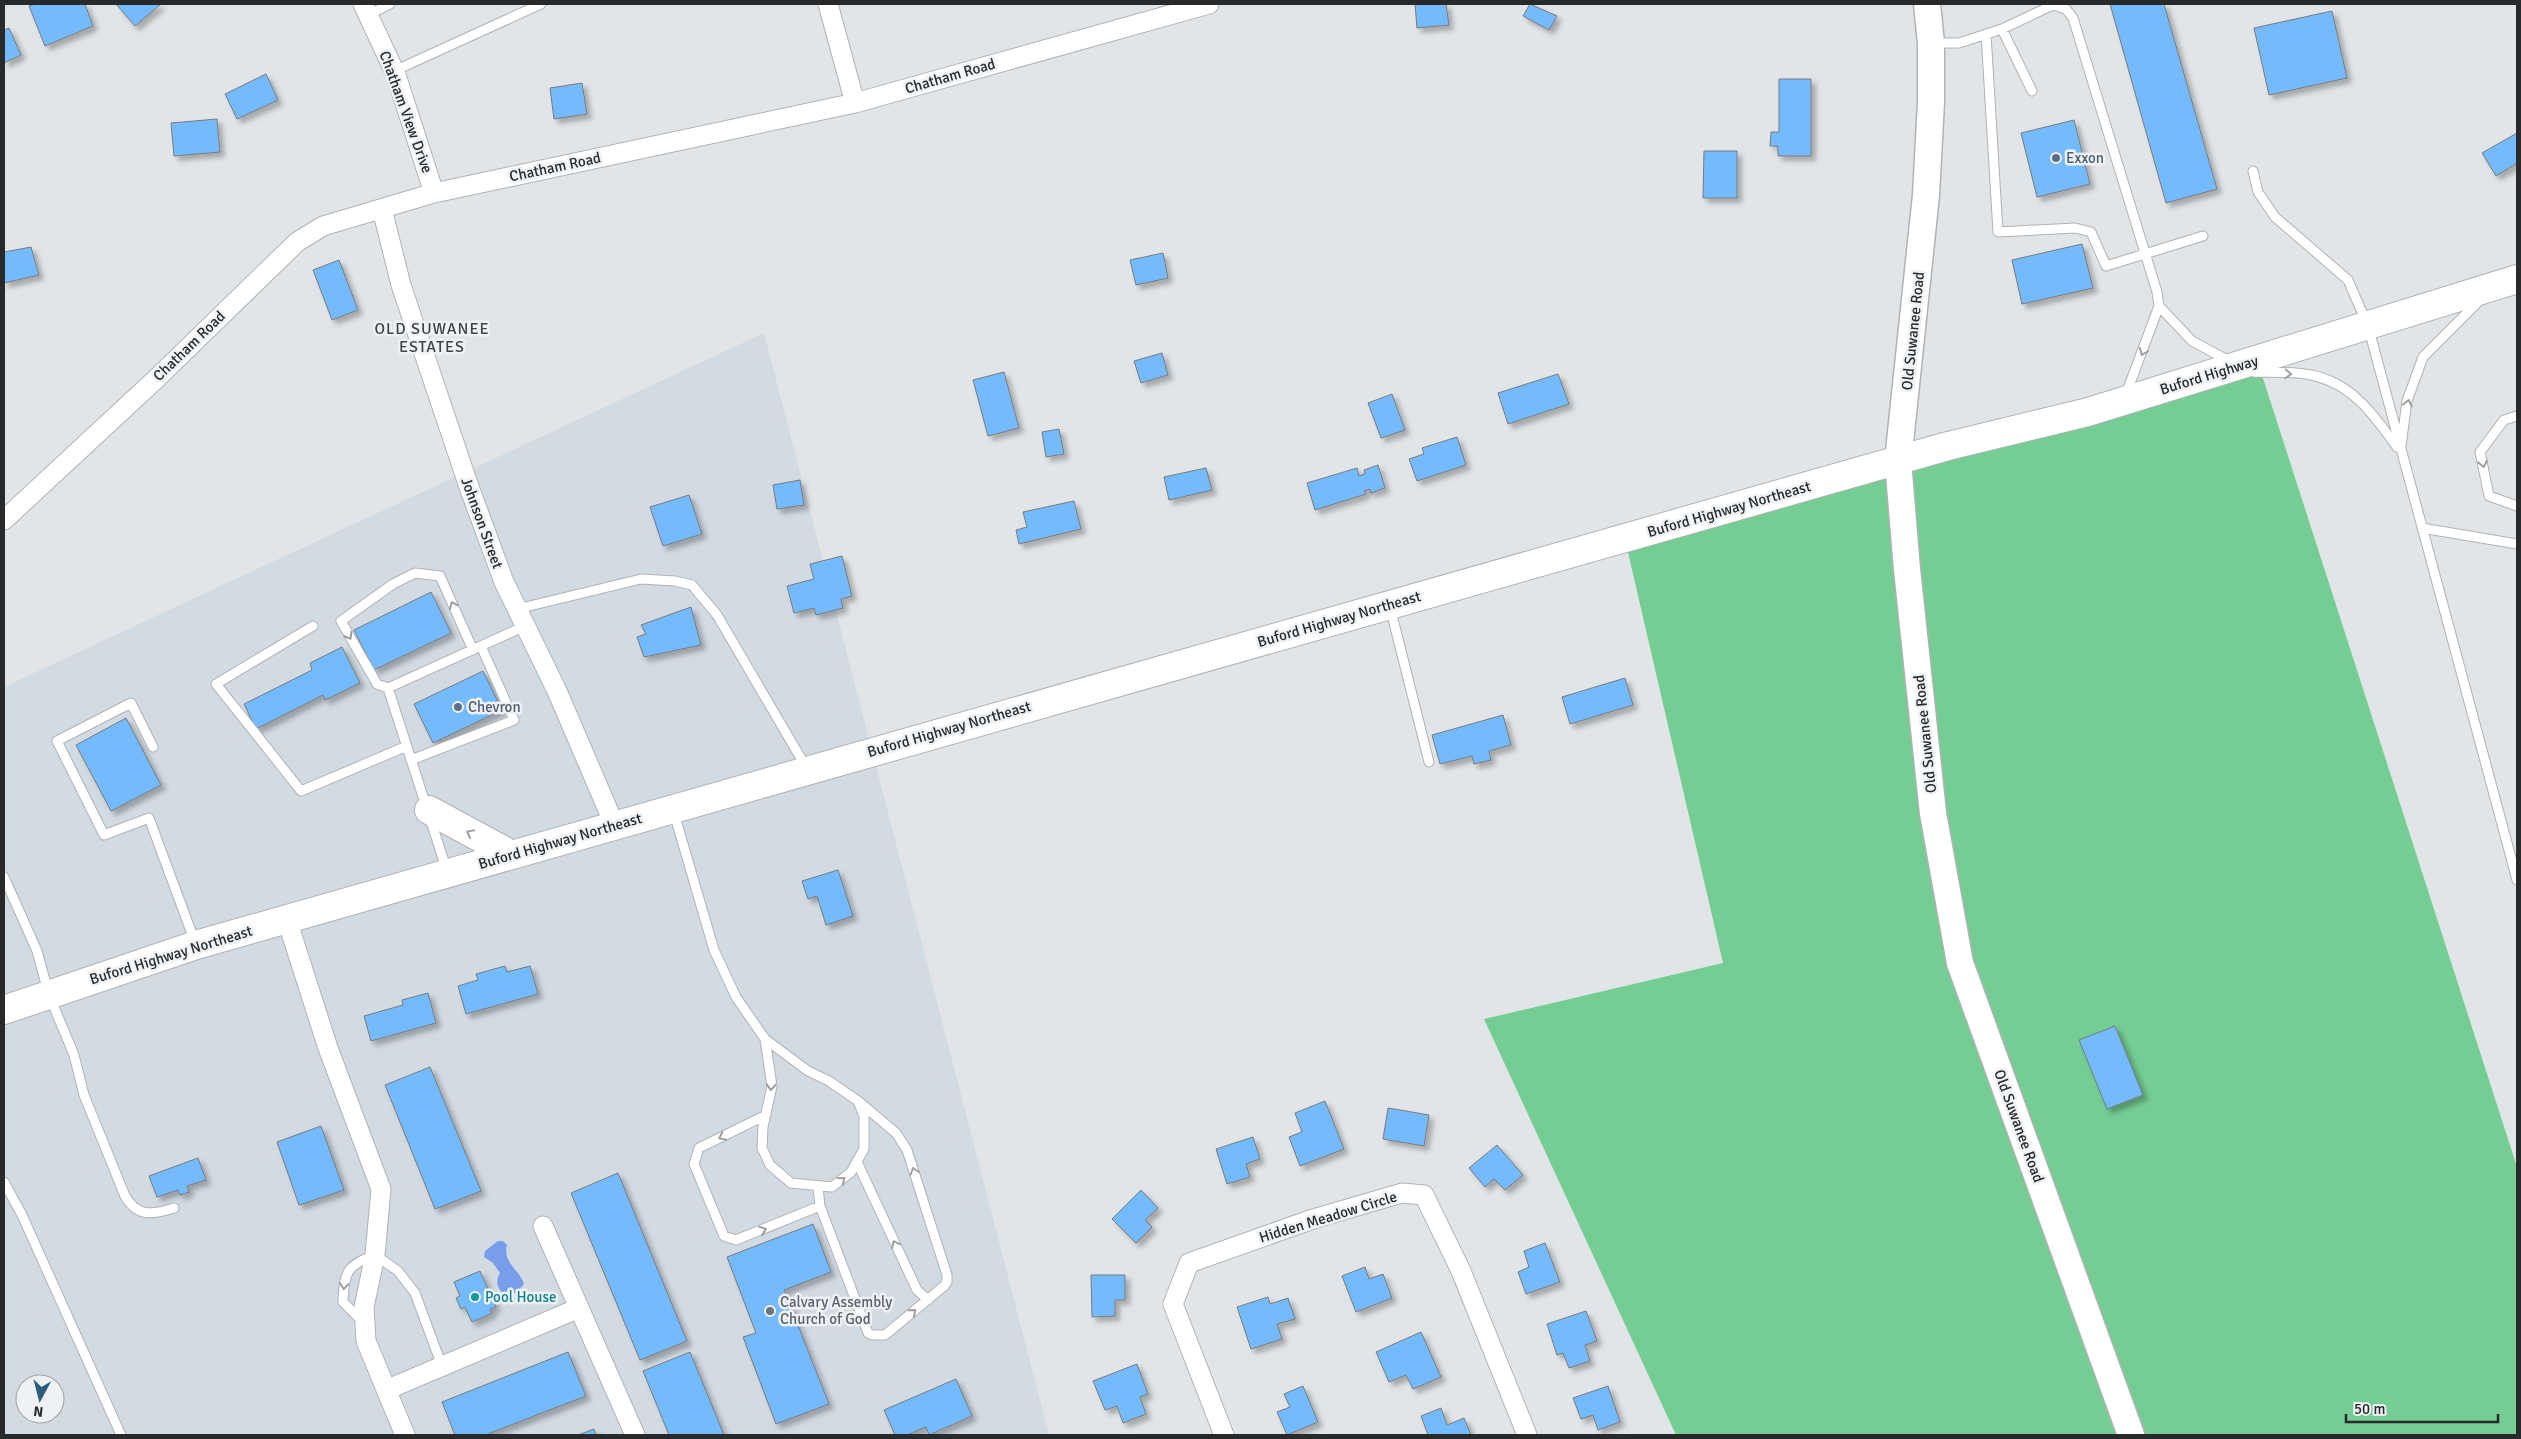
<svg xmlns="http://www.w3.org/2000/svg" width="2521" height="1439" font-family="Signika,sans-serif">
<defs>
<filter id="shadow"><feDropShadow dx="4.5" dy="4.5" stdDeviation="2.5" flood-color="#0004"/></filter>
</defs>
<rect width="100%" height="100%" fill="#e2e5e7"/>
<path fill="#d2dae2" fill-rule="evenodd" d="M764,333L1049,1435H4V687ZM25,1384H55V1414H25Z"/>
<path fill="#74cd92" d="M2260,369L2517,1167V1435H1676L1484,1019L1723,963L1627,548Z"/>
<path fill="#789eeb" d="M498,1241H503L507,1245C502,1262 519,1269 524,1284L516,1293L503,1294C497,1287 495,1281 500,1273L493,1263L484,1257L485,1251Z"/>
<path fill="#73bbfe" stroke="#787a7c" filter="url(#shadow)" d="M36,4H85L93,26L45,46L29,6Z
M116,4H161L135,26Z
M1415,4H1446L1449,25L1417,28Z
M1530,4L1557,16L1549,30L1523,16Z
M2110,4H2164L2217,189L2166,203Z
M2332,11L2347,78L2269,95L2254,28Z
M9,28L21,55L4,63V30Z
M266,74L278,100L237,119L225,94Z
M1779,79H1811V156H1778V146H1770L1771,132H1779Z
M582,83L587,114L554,119L550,88Z
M217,119L220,152L174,156L171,123Z
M2074,120L2090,184L2037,197L2021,133Z
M2517,133V163L2496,176L2482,153Z
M1704,151H1737V198H1703Z
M2082,244L2093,288L2022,304L2012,260Z
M31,247L39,275L4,283V252Z
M1163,253L1168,278L1136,285L1130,260Z
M339,260L358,310L332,320L313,270Z
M1162,353L1168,375L1141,383L1134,361Z
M1004,372L1019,428L988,436L973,380Z
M1558,374L1569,404L1508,424L1498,393Z
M1392,394L1405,430L1381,438L1368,403Z
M1059,429L1064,454L1046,457L1042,432Z
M1457,437L1466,465L1417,481L1409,459L1424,454L1422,448Z
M1378,465L1385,488L1371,493L1370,489L1364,491L1366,494L1315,510L1307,483L1357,468L1359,476L1365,474L1364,470Z
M1206,468L1212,490L1169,500L1164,477Z
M800,480L804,505L777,509L773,485Z
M689,495L702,534L663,546L650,507Z
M1074,501L1081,529L1019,544L1016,530L1027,527L1023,512Z
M842,556L852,596L841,599L843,608L816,615L814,608L794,613L787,586L814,579L810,564Z
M431,592L451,633L374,670L354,630Z
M691,607L701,645L644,657L637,637L646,634L641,625Z
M342,647L360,683L325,700L323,695L256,729L244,704L312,670L310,663Z
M483,671L502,710L433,743L414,704Z
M1625,678L1633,705L1570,724L1562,697Z
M1503,715L1511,745L1489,751L1491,760L1474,764L1472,756L1440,764L1432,735Z
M126,718L161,785L111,811L76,745Z
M838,870L853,916L826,925L817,896L808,899L802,881Z
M505,966L507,972L530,966L538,994L466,1014L458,986L478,980L476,974Z
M428,993L436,1023L371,1041L364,1016L403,1005L402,1000Z
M2115,1026L2143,1095L2107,1109L2079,1040Z
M430,1067L481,1191L435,1209L385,1085Z
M1325,1101L1344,1149L1300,1166L1289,1137L1302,1132L1295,1113Z
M1388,1108L1429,1115L1424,1146L1383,1139Z
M321,1126L344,1190L299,1205L277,1142Z
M1253,1137L1260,1159L1246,1164L1250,1177L1227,1184L1216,1149Z
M1497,1145L1523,1175L1505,1190L1494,1179L1485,1187L1469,1168Z
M198,1158L206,1180L187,1186L189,1192L180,1195L178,1190L157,1197L149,1176Z
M618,1173L687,1341L640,1360L571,1193Z
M1141,1190L1158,1208L1145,1220L1152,1227L1136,1243L1112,1219Z
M813,1224L831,1272L784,1290L829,1404L776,1424L743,1337L756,1333L727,1257Z
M1545,1243L1560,1282L1526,1294L1518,1272L1529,1267L1524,1251Z
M1365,1267L1369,1279L1383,1274L1392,1298L1356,1312L1342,1276Z
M480,1271L496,1307L490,1309L492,1313L472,1322L465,1307L461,1309L456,1298L460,1296L454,1282Z
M1091,1275H1125V1300H1115V1316L1092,1317Z
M1268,1297L1270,1304L1288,1298L1295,1319L1277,1324L1282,1339L1251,1349L1237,1307Z
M1586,1311L1597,1341L1585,1345L1590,1361L1569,1368L1563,1353L1557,1355L1547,1324Z
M1421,1332L1441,1377L1413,1389L1406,1375L1389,1382L1376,1352Z
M568,1352L586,1396L485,1435H455L442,1402Z
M690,1352L724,1435H669L643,1371Z
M1137,1364L1148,1394L1140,1397L1146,1414L1123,1423L1117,1406L1105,1410L1093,1381Z
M956,1379L972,1416L929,1435L926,1427L907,1435H895L884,1410Z
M1303,1386L1318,1422L1287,1435L1277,1412L1290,1407L1284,1394Z
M1608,1386L1620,1422L1598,1430L1593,1415L1581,1419L1573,1398Z
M1441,1408L1447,1425L1464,1418L1471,1435H1428L1421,1416Z
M594,1429L596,1435H578Z"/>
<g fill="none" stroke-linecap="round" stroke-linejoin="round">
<g stroke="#b0b3b5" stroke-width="11">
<path id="lane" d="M368,15L390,4
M2002,29L2032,91
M1986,34L1998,232L2075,228L2091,232L2106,266L2203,236
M1933,43H1959L2002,29L2053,5L2066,9L2073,18L2157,292L2159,306L2126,394
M394,71L541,4
M2253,171L2258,192L2275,217L2348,280L2368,326L2517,880
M2159,306L2192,341L2231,362
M2253,372C2271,373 2292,371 2311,375C2352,383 2374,415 2397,447
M2517,416L2504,420L2480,452L2489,496L2517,506
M2401,446L2407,401L2423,357L2481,299
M2422,528L2517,544
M1390,607L1429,762
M517,609L641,579L675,581L692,585L717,615L806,767
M313,626L216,684L301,791L407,746
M388,688L377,684L341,621L393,584L415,573L440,576L473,650
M153,747L131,703L57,741L104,835L149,818L195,942
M411,760L514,720L481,646
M674,813L714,950L736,997L765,1039L808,1071L829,1081L858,1101L864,1116V1149L851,1172L832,1187L791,1183L770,1165L762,1148L763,1127L772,1086L765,1039
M447,871L388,688L525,626
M4,877L37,951L49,995L74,1055L84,1095L125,1196C137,1217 152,1215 174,1208
M766,1115L699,1148L694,1164L724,1236L736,1240L820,1206L868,1333L872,1335H885L944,1286L947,1282V1275L907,1150L896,1133L858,1101
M857,1162L917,1290L928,1300
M4,1182L22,1215L121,1435
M818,1187L820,1206
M362,1321L343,1302C344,1272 347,1265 375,1255L398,1271L415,1293L442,1366"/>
</g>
<g stroke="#b0b3b5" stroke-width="21">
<path id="street" d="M363,4L396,75L434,193
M828,4L855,103
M382,209L401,285L468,484L504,582L557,691L614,824
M4,520L156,379L297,242L323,226L434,193L855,103L1209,4
M287,920L328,1048L381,1189L375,1255L364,1307L366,1341L405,1435
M543,1226L635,1435
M386,1390L579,1308
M1224,1435L1173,1304L1189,1263L1313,1219L1402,1193L1424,1195L1461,1271L1527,1435"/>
</g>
<g stroke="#b0b3b5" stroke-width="29">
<path id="secondary" d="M1927,4L1931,43V102L1926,195L1898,461L1907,569L1933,813L1960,963L2131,1435"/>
</g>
<g stroke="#b0b3b5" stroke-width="30">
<path id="primary" d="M429,810L512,855
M4,1010L196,945L1948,446L2088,412L2517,279"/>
</g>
<use href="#lane" stroke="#fff" stroke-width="9"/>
<use href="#street" stroke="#fff" stroke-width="19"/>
<use href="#secondary" stroke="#fff" stroke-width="26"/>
<use href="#primary" stroke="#fff" stroke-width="28"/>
</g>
<defs><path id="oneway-chevron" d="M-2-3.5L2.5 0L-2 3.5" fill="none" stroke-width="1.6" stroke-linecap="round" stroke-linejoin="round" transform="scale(1.25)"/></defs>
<g stroke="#9e9f9f">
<use href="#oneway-chevron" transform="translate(2143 352) rotate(112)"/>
<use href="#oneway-chevron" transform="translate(2288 374) rotate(3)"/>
<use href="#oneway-chevron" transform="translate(2408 403) rotate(-78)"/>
<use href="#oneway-chevron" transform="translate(2483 464) rotate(79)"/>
<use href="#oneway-chevron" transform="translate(453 605) rotate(-114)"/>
<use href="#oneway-chevron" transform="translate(349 636) rotate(60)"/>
<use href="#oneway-chevron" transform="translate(470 833) rotate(-151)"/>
<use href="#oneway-chevron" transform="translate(771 1087) rotate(93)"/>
<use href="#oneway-chevron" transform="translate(722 1137) rotate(154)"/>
<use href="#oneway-chevron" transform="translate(914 1171) rotate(-108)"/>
<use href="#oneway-chevron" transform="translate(842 1180) rotate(-39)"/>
<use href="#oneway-chevron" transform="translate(763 1230) rotate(-20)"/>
<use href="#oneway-chevron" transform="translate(895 1244) rotate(-115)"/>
<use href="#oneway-chevron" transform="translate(344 1286) rotate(97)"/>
<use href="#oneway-chevron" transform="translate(913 1312) rotate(-39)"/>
</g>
<g fill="#5c6f8a" stroke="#eff2f5" stroke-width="2">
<circle cx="2056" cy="158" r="5"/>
<circle cx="458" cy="707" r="5"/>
</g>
<circle fill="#0f9aa8" stroke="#eff2f5" stroke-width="2" cx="475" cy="1297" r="5"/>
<circle fill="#6b7280" stroke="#eff2f5" stroke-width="2" cx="770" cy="1311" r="5"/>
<g text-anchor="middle" stroke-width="5" stroke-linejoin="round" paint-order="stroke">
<g font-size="15" fill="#28292a" stroke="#eff2f5">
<text transform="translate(950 76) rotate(-16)" y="5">Chatham Road</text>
<text transform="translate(406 112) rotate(70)" y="5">Chatham View Drive</text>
<text transform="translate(555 167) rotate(-12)" y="5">Chatham Road</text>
<text transform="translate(1913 331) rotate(-84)" y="5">Old Suwanee Road</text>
<text transform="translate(189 346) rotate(-44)" y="5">Chatham Road</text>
<text transform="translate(2209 375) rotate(-17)" y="5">Buford Highway</text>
<text transform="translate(1729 509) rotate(-16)" y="5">Buford Highway Northeast</text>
<text transform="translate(482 523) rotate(70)" y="5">Johnson Street</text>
<text transform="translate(1339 619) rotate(-16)" y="5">Buford Highway Northeast</text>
<text transform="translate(949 729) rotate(-16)" y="5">Buford Highway Northeast</text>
<text transform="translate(1925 734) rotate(-96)" y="5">Old Suwanee Road</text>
<text transform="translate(560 841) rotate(-16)" y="5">Buford Highway Northeast</text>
<text transform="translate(171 955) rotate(-17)" y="5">Buford Highway Northeast</text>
<text transform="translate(2019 1126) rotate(70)" y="5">Old Suwanee Road</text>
<text transform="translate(1328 1217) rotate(-17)" y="5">Hidden Meadow Circle</text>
</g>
<g font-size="15" fill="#4e5e75" stroke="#eff2f5" text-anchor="start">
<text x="2066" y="163">Exxon</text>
<text x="468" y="712">Chevron</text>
</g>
<g font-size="15" fill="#0d838f" stroke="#eff2f5" text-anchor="start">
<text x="485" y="1302">Pool House</text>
</g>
<g font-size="15" fill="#5b616d" stroke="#eff2f5" text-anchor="start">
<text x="780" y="1307">Calvary Assembly<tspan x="780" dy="17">Church of God</tspan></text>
</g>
<g font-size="16" letter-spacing="1" fill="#414346" stroke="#eff2f5">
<text x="432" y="334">OLD SUWANEE<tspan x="432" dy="18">ESTATES</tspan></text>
</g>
</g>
<rect width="2521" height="1439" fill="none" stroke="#28292a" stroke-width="10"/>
<g transform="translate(40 1399) rotate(187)"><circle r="24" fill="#eff2f5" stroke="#9fa2a4"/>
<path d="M0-4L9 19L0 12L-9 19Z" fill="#2c5e7b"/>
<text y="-8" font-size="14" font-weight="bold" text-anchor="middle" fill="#28292a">N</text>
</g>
<path d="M2346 1414v8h152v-8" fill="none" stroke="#28292a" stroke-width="2.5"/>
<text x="2354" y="1414" font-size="15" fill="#28292a" stroke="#eff2f5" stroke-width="4" paint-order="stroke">50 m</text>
</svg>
